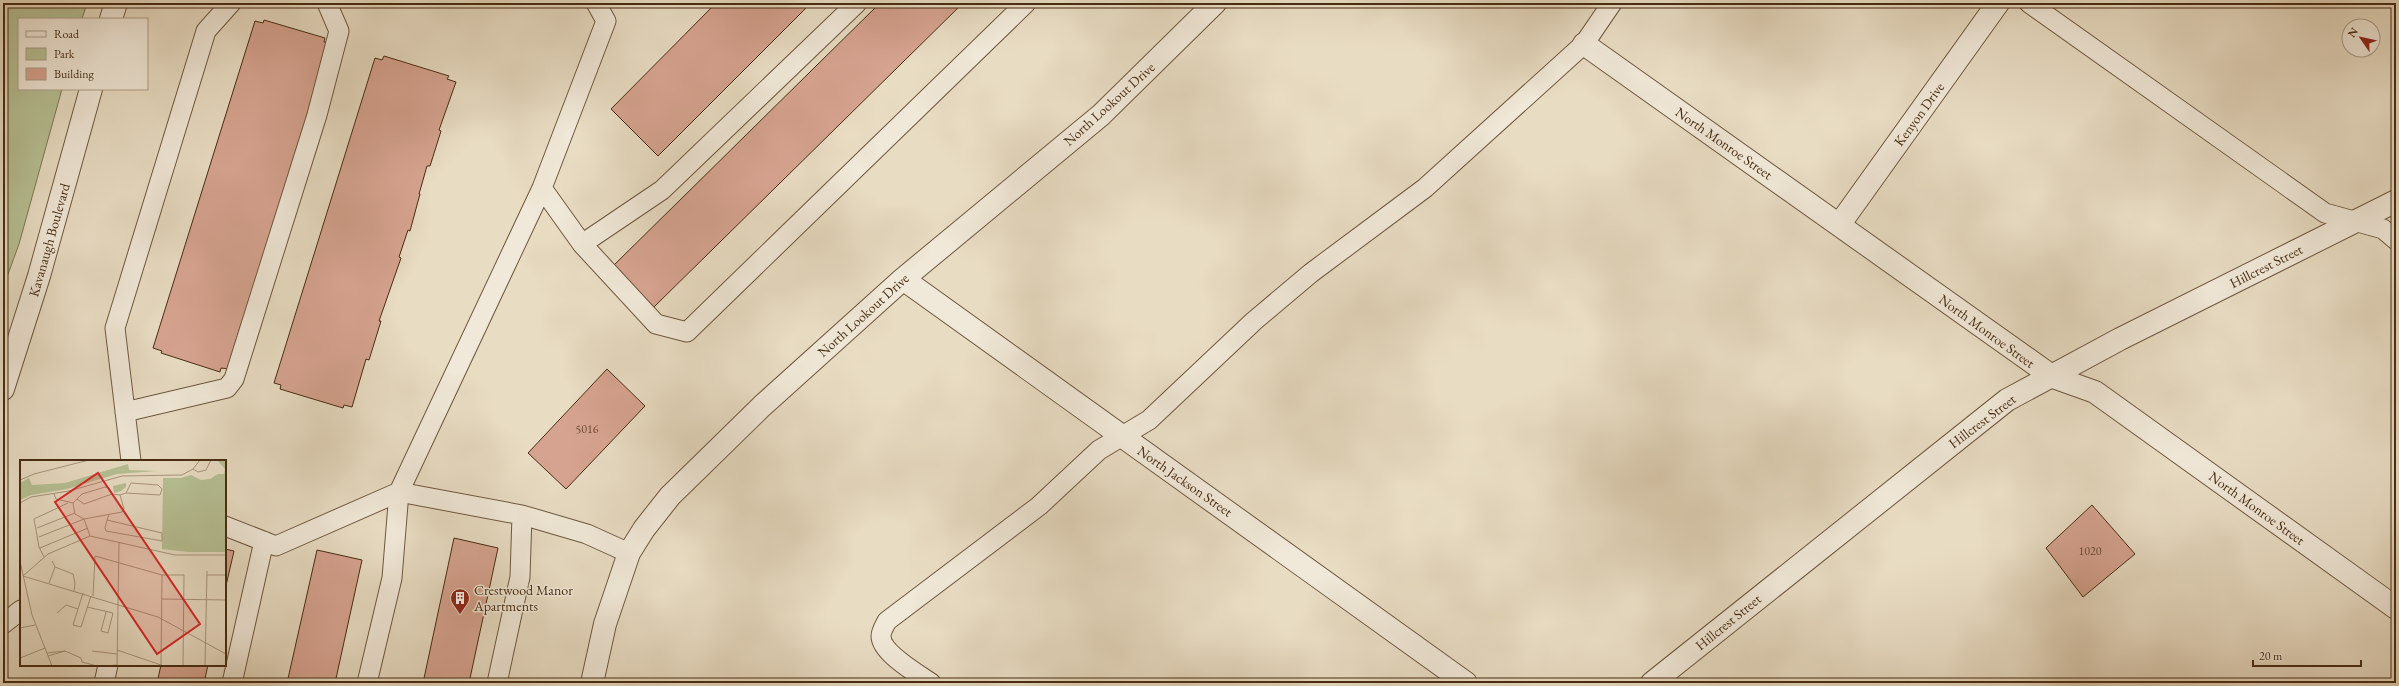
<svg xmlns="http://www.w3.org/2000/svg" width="2399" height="686" font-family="'EB Garamond',serif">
<rect width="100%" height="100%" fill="#e8dcc3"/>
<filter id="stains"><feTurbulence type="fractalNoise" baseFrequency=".005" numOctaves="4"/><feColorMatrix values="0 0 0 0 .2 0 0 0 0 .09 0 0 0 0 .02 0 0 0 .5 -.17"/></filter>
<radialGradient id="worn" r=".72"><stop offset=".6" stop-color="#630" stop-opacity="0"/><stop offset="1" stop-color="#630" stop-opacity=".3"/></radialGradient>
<path fill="#b6c094" stroke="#7e7653" d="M4,3H87L82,19H19V89H62L19,244L3,288Z"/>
<path fill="#d6a390" stroke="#472c12" d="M716,3H811L658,156L611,109Z
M880,3H963L654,307L613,266Z
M264,20L325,38L324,42L332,44L306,128H303L244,322L242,321L234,347L236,348L230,369L221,368L220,372L161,353L162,351L153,348L255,21L263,23Z
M384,56L449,76L447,79L456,82L439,130L441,131L430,166H427L419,194H420L410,231L408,230L399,257L401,258L379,321H381L369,360L366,359L352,407L344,405L343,408L280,389L281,385L274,383L375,58L382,60Z
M607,369L645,406L566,489L528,453Z
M2092,505L2135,554L2083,597L2046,548Z
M454,538L498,548L469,683H423Z
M225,549L234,551L225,590Z
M317,550L362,560L335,683H287Z
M161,665H208L204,683H157Z"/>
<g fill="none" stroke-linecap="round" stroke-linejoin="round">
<g stroke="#6f583e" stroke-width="21">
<path id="service" d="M2029,3L2325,213L2383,229L2396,240
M542,188L582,244L656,324L687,332L1026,3
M582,244L662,190L857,3
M125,412L227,388L234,379L317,115L339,31L327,3
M131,461L115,328L206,31L231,3
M225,526L276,546L399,492L542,188L606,21L596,3
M3,624L21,610
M104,683L108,665
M232,683L264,541
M367,683L392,578L399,492L522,515L587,534L629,553
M497,683L520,577L522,515
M931,683C918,674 881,653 881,636C881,631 885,625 887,621L1039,506L1099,450L1149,420L1254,321L1311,273L1425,188L1584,44L1612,3"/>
</g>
<g stroke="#6f583e" stroke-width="24">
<path id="minor" d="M1584,44L2053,377L2095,392L2396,608
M1839,225L1998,3
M903,279L1466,683
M592,683L605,624L629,553L644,529L670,496L762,406L903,279L1101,115L1215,3
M1652,683L2007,400L2120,339L2396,201"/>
</g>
<g stroke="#6f583e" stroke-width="24">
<path id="tertiary" d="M111,19L116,3
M3,389L39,276L91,89"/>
</g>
<use href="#service" stroke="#f0e8d8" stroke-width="19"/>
<use href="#minor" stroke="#f0e8d8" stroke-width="22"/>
<use href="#tertiary" stroke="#f0e8d8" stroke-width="22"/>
</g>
<defs>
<g id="building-pin" transform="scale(1)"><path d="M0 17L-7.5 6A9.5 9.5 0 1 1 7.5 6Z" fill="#8f2418" stroke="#f0e8d8"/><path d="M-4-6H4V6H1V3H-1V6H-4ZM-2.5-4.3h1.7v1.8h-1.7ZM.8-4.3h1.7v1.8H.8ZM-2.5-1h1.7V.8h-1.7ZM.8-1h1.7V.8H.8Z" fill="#fff"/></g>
</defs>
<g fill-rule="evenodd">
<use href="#building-pin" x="460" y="598"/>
</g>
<g text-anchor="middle" stroke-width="3" stroke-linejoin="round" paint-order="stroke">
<g font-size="12" fill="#6b4a32">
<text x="587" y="433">5016</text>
<text x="2090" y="555">1020</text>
</g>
<g font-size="14" fill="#472c12" stroke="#f0e8d8">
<text transform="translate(1109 104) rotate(-42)" y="5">North Lookout Drive</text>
<text transform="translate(1919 114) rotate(-54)" y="5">Kenyon Drive</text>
<text transform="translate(1724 143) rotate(35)" y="5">North Monroe Street</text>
<text transform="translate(49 240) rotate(-74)" y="5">Kavanaugh Boulevard</text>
<text transform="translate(2266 266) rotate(-27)" y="5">Hillcrest Street</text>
<text transform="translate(863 315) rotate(-42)" y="5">North Lookout Drive</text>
<text transform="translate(1987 331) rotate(36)" y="5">North Monroe Street</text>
<text transform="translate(1982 421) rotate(-37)" y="5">Hillcrest Street</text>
<text transform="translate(1185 481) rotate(35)" y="5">North Jackson Street</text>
<text transform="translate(2257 508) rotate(36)" y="5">North Monroe Street</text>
<text transform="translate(1728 622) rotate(-39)" y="5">Hillcrest Street</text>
</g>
<g font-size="14" fill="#472c12" stroke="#f0e8d8" text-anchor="start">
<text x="474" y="595">Crestwood Manor<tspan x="474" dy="16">Apartments</tspan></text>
</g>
</g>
<g transform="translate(20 460)">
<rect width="206" height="206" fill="#e8dcc3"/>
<path d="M197,0H206V92H168L142,89L143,18H161L171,15L181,20L190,19L198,14H204L205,9ZM108,4L109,10L137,11L97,14L47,29L11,35L0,40V23L9,18L12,25L45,23ZM106,23V27L101,31L94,33L93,26Z" fill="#b6c094"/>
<path fill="none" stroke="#a8967c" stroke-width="1" d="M173,9L178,12L186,10L191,0M0,20L14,14L69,0M34,34L36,39L53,43L55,54L64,59L102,52L104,49L100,35L92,34L89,28L85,27L62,34L53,43M100,35L106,33L140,35L142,29L138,25L111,23L106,33M57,39L64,44L92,34M0,43L11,37L49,31L102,16L162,15L173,9L180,0M87,60L142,73V81L86,71L85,68L87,60L89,55M17,68L55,53M19,77L64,59L70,76M20,88L68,68M24,97L19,87L14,59L48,43M0,101L12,155L32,206M32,101L35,107L53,114L55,123L54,131M187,115H206M3,116L138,157L206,194M3,116L28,94L70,76L155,95H206M29,123L35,107M63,133L53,165L61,167L71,136M73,136L75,96L142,115H164L163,206M142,139L206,140M67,147L93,153M86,152L81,171L88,173L93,153M37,153L46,145L58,149M0,168L15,165M97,190L144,206M45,191L61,198L62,202L77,206M72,191L97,194M27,193L45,191L28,196M0,198L25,188M85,206L97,205M97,206L99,82M141,206L142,115M185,206L187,111"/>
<path fill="#d62828" fill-opacity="0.15" stroke="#d62828" stroke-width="2" d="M78,13L180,164L137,194L35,42Z"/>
<rect width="206" height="206" fill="none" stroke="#472c12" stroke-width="2"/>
</g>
<rect width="2399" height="686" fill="none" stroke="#e8dcc3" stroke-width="16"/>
<rect x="4" y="4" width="2391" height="678" fill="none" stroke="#472c12" stroke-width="2"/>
<rect x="8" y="8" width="2383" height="670" fill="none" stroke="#472c12"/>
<rect x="18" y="18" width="130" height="72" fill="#f0e8d8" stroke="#ac9d89"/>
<rect x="26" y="31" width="20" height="6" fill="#f0e8d8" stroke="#ac9d89"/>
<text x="54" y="38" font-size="12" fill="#472c12">Road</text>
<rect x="26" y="48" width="20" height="12" fill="#b6c094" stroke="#ac9d89"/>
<text x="54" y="58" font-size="12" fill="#472c12">Park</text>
<rect x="26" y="68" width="20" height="12" fill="#d6a390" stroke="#ac9d89"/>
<text x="54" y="78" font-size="12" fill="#472c12">Building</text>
<g transform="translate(2361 38) rotate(304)"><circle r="19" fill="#f0e8d8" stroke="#ac9d89"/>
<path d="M0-3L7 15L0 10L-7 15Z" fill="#8f2418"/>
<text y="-6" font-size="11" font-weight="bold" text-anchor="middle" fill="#472c12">N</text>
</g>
<path d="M2253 660v6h108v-6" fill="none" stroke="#472c12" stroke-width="2"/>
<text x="2259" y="660" font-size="12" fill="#472c12" stroke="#f0e8d8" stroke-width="3" paint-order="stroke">20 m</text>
<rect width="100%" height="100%" filter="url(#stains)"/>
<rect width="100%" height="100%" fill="url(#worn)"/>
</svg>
